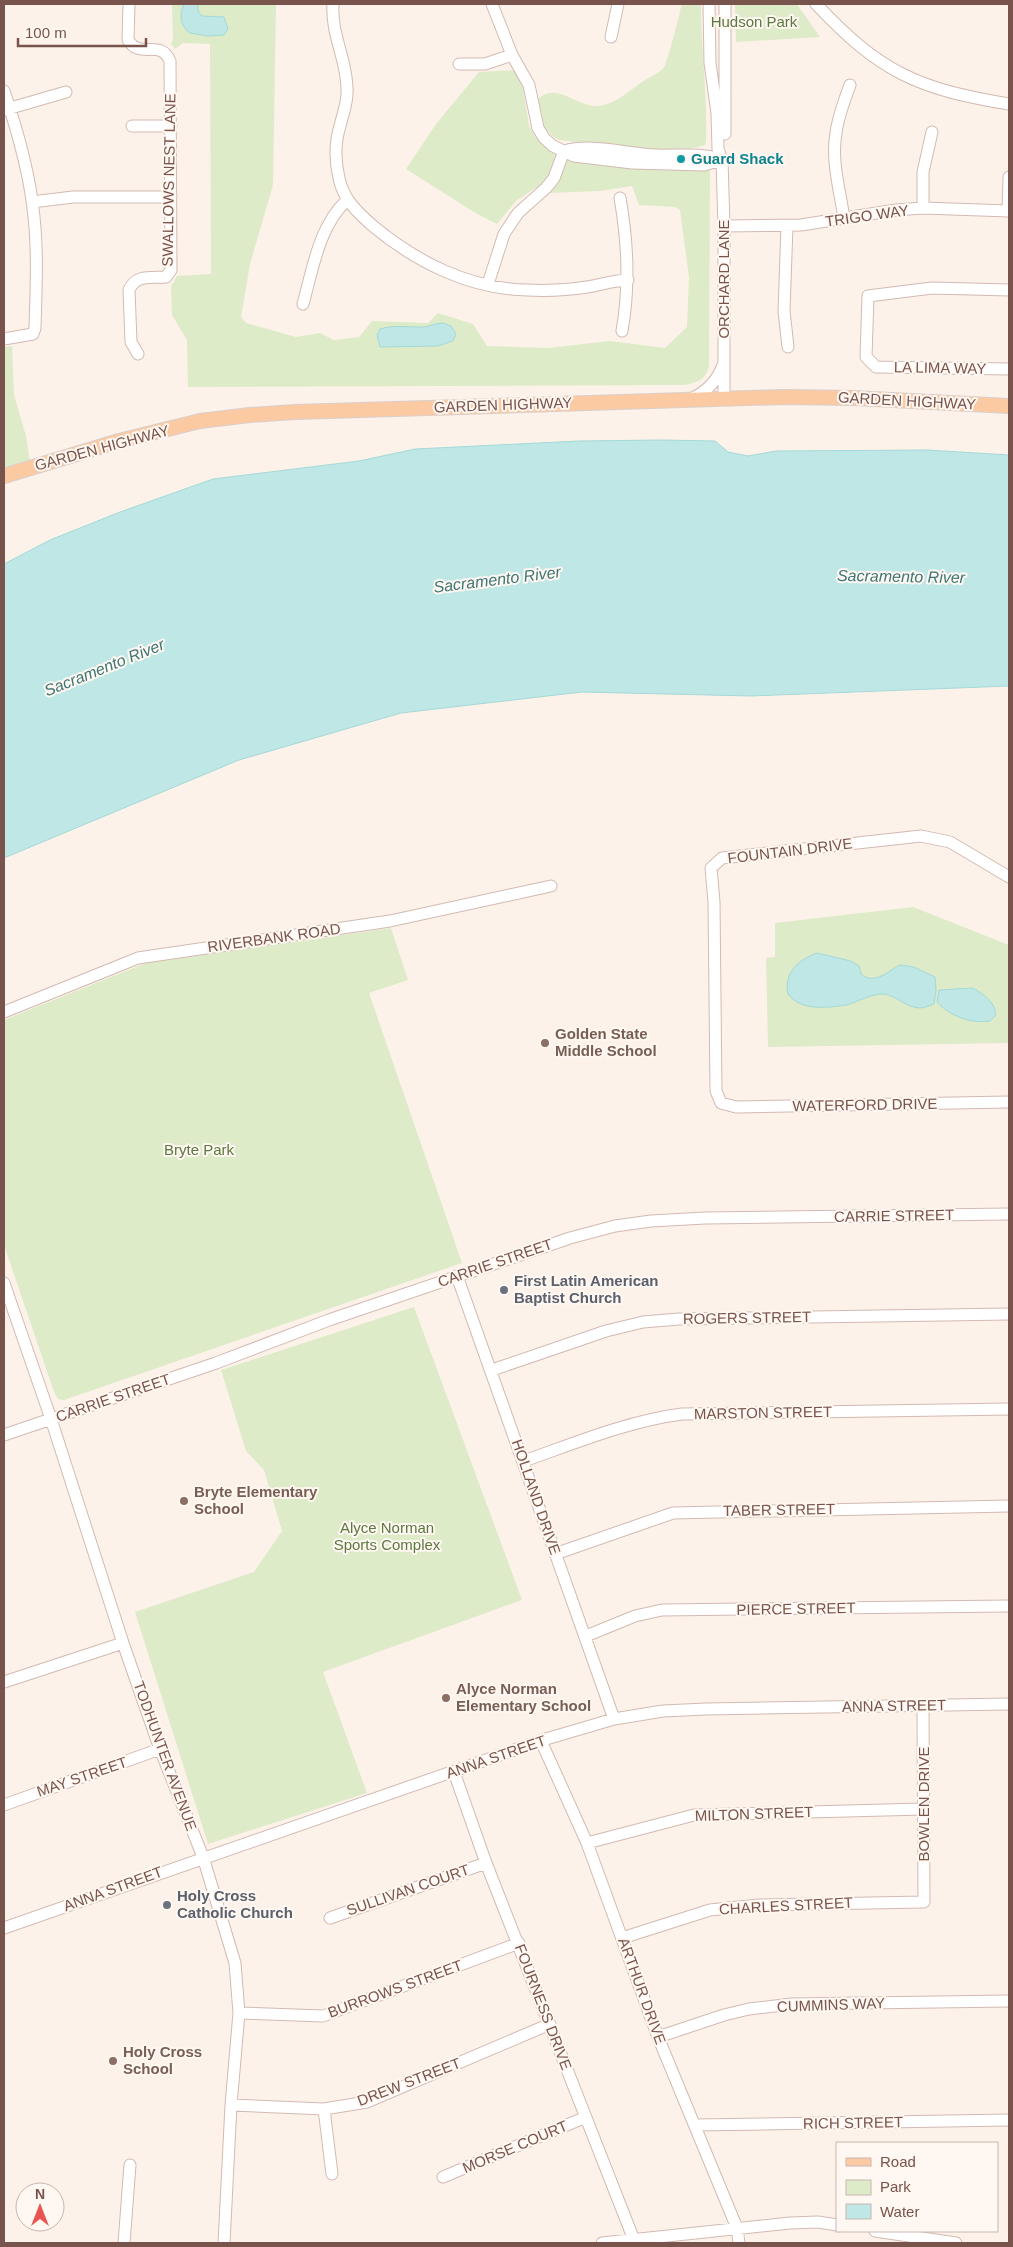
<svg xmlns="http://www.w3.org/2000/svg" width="1013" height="2247" font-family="Helvetica,sans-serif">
<rect width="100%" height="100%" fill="#fdf2ea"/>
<path fill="#ddebc8" d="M172,4H276L273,185L250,264L241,317L246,323L296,337L320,333L334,340L359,337L372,321L428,323L438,313L473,324L487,346L548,348L610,341L665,348L687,327L689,277L680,210L675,207L639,205L632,186L600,191L549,193L540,185L516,201L497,224L477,214L406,169L436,124L479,72L515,70L523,88L529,125L535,137L550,151L571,160L708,169L710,172L709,367C705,380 697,383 684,385L188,387L187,340L172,315L171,286L177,276L211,274L210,44L183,43L175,49L171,44L173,40Z
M682,4H701C701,51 708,97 706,144C685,157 588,143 560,140C542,132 539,117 538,99C557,81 577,108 599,106C615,104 629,91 642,82C648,78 660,73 664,67C670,55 678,18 682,4Z
M735,4H797L820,37L736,42Z
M12,346L14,395L26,436L30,462L4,471V347Z
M913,907L1009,945V1043L768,1047L766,958L775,957V923Z
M391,928L408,980L369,993L462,1263L64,1400L58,1399L54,1392L4,1245V1020L146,963Z
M414,1307L522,1600L323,1672L367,1793L208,1844L135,1612L254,1572L282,1531L264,1470L246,1451L221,1370Z"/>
<path fill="#bee7e6" stroke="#a4d9d7" d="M184,4H198V11L202,16L224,17L228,29L224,35L208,36L190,33C180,26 179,14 184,4Z
M443,323L451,326L456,334L453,341L438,346L380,347L377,335L380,329C393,325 406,327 420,327C427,328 435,323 443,323Z
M661,440L715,441L728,452L748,456L776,451L927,450L1009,455V686L751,696L582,692L401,713L239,760L4,858V564L50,540L120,512L213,479L359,461L415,449L579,441Z
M817,953L851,961L859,966L861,974C875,986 889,970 900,965L914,967L935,977L936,991L934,1004C929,1006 925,1008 919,1008C905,1007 896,995 883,994C870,994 858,1002 846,1005C827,1008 800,1011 788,994C783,972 800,959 817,953Z
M973,988C982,993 998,1004 995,1016L990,1021C971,1024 950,1016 937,1002L939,990Z"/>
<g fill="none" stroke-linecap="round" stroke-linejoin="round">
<g stroke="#d2bab2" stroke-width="13">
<path id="minor" d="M129,4L128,40C140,60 160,38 170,61L171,270L166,277C151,278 136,274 129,290L131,342L138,354
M333,4C331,36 347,59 347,89C348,102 343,113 340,126C335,142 335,161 339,178C343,199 357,212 373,226C416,262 470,289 527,290C547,291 568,290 587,287C601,285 614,280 628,280
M492,4L512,55L529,85L538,128L544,138L553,146L574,156L632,163L704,165L722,160
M709,4L710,63L717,113L718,149L722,160L724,226V398
M816,4C880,72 917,89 1009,104
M611,37L618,4
M459,64H485L512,55
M4,91C18,132 30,174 34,217C38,254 36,291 35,328L33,334L4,339
M4,110L66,92
M132,126H171
M725,134V4
M564,151C593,143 626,154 656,155C678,156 701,152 722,160
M620,198C628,243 630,286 622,331
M32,202L73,197H171
M923,208V172L932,132
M1008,211L1009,177
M844,218C840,191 831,161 836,133C838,117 844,101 850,85
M724,226L801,225L896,210L923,208L1009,211
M787,226L784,311L788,347
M488,284L504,234L518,213L546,188L554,178L564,151
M1009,290L932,288L868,296L866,357L876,367L1009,369
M303,304C313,268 319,226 347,200
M691,399C706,392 717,382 723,365
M1009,877L950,842L921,836L722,858L711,868L714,902L716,1091L721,1103L736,1107L1009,1102
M4,1012L138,958L390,921L551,886
M457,1276L614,1719
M4,1283L51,1419L123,1643L160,1749L203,1857L235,1963L239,2013L231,2105L224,2243
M492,1370L606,1331L643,1322L679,1319L1009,1314
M4,1435L216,1363L329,1320L570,1238L615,1226L651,1221L705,1218L1009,1214
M524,1461C575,1443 628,1421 682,1414L1009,1409
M555,1554L673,1513L1009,1506
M586,1636L635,1616L662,1610L1009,1606
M4,1682L123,1643
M541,1741L587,1843L658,2037L737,2228L739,2243
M454,1772L486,1863L634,2240
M4,1805L160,1749
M587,1843L694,1815L923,1809
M330,1918L486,1863
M4,1928L546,1739L614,1719L663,1711L706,1709L1009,1704
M622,1938L710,1910L759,1905L924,1902L923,1706
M239,2013L323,2016L519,1943
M658,2037L724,2015L749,2009L792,2004L1009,2001
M231,2105L324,2109L367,2102L550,2024
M324,2109L332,2174
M696,2125L1009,2120
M443,2177L586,2117
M875,2231L956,2243
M124,2243L130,2165
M602,2243L790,2223L818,2222L837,2225"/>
</g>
<g stroke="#d9cfcd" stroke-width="16">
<path id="major" d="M4,476L119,441L200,421L250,415L295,412L784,397L853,398L1009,406"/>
</g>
<use href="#minor" stroke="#fff" stroke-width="11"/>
<use href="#major" stroke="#fbcaa3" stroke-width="14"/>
</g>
<circle fill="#0f9aa8" stroke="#fff7f1" stroke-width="2" cx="681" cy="159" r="5"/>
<g fill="#8d6e63" stroke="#fff7f1" stroke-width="2">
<circle cx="545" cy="1043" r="5"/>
<circle cx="184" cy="1501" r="5"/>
<circle cx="446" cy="1698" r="5"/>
<circle cx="113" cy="2061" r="5"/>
</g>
<g fill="#6b7280" stroke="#fff7f1" stroke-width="2">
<circle cx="504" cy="1290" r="5"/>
<circle cx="167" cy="1905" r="5"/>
</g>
<g text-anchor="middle" stroke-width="4" stroke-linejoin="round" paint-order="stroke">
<g font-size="15" fill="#5c7941" stroke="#fff7f1">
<text x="754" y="27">Hudson Park</text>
<text x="199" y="1155">Bryte Park</text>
<text x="387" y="1533">Alyce Norman<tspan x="387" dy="17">Sports Complex</tspan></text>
</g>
<g font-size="15" font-weight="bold" fill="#0d838f" stroke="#fff7f1" text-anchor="start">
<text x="691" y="164">Guard Shack</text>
</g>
<g font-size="15" fill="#79544c" stroke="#fff7f1">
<text transform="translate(169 180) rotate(-89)" y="5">SWALLOWS NEST LANE</text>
<text transform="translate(867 216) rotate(-8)" y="5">TRIGO WAY</text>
<text transform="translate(724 279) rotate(-90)" y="5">ORCHARD LANE</text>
<text transform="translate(940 368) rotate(1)" y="5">LA LIMA WAY</text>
<text transform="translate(907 401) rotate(3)" y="5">GARDEN HIGHWAY</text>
<text transform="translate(503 405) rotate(-2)" y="5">GARDEN HIGHWAY</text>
<text transform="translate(102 448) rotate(-15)" y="5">GARDEN HIGHWAY</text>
<text transform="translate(790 851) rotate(-7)" y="5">FOUNTAIN DRIVE</text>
<text transform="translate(274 938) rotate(-8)" y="5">RIVERBANK ROAD</text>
<text transform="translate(865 1105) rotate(-1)" y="5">WATERFORD DRIVE</text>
<text transform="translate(894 1216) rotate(-1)" y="5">CARRIE STREET</text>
<text transform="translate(495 1263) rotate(-19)" y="5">CARRIE STREET</text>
<text transform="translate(747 1318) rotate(-1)" y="5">ROGERS STREET</text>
<text transform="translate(113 1398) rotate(-19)" y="5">CARRIE STREET</text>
<text transform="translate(763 1413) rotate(-1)" y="5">MARSTON STREET</text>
<text transform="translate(536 1497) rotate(71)" y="5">HOLLAND DRIVE</text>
<text transform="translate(779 1510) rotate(-1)" y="5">TABER STREET</text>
<text transform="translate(796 1609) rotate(-1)" y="5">PIERCE STREET</text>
<text transform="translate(894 1706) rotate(-1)" y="5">ANNA STREET</text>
<text transform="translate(165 1756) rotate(70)" y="5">TODHUNTER AVENUE</text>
<text transform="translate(496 1757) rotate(-19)" y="5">ANNA STREET</text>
<text transform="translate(82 1777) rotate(-19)" y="5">MAY STREET</text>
<text transform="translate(924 1804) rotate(-90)" y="5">BOWLEN DRIVE</text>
<text transform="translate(754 1814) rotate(-2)" y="5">MILTON STREET</text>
<text transform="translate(113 1889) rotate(-20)" y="5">ANNA STREET</text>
<text transform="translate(408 1890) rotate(-19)" y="5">SULLIVAN COURT</text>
<text transform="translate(786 1906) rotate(-3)" y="5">CHARLES STREET</text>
<text transform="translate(395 1989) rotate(-20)" y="5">BURROWS STREET</text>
<text transform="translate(642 1991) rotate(70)" y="5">ARTHUR DRIVE</text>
<text transform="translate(831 2005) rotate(-2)" y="5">CUMMINS WAY</text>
<text transform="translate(543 2007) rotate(69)" y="5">FOURNESS DRIVE</text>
<text transform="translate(409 2082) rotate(-21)" y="5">DREW STREET</text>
<text transform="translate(853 2123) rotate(-1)" y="5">RICH STREET</text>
<text transform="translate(515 2147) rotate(-23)" y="5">MORSE COURT</text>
</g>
<g font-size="15" font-weight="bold" fill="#785e54" stroke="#fff7f1" text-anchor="start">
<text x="555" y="1039">Golden State<tspan x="555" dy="17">Middle School</tspan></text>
<text x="194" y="1497">Bryte Elementary<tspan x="194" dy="17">School</tspan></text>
<text x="456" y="1694">Alyce Norman<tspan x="456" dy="17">Elementary School</tspan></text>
<text x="123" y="2057">Holy Cross<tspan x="123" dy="17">School</tspan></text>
</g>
<g font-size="15" font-weight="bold" fill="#5b616d" stroke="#fff7f1" text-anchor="start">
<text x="514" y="1286">First Latin American<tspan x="514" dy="17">Baptist Church</tspan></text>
<text x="177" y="1901">Holy Cross<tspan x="177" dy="17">Catholic Church</tspan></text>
</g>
<g font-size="16" font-style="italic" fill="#3c7675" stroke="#fff7f1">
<text transform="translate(901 576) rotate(1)" y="6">Sacramento River</text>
<text transform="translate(497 579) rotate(-7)" y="6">Sacramento River</text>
<text transform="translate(104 667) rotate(-22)" y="6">Sacramento River</text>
</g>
</g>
<rect width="1013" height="2247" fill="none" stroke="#79544c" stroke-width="10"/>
<rect x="836" y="2142" width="162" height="90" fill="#fff7f1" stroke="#c9b6af"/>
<rect x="846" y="2158" width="25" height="8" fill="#fbcaa3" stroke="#c9b6af"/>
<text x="880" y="2167" font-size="15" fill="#79544c">Road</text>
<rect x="846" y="2180" width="25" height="15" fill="#ddebc8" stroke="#c9b6af"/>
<text x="880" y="2192" font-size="15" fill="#79544c">Park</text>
<rect x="846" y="2204" width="25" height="15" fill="#bee7e6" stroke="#c9b6af"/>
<text x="880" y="2217" font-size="15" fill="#79544c">Water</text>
<g transform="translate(40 2207)"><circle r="24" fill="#fff7f1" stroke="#c9b6af"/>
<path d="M0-4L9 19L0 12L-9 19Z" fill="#e65550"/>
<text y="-8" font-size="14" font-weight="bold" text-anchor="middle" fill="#79544c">N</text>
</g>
<path d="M18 38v8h128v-8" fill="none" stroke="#79544c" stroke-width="2.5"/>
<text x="25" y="38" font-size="15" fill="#79544c" stroke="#fff7f1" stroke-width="4" paint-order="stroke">100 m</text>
</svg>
